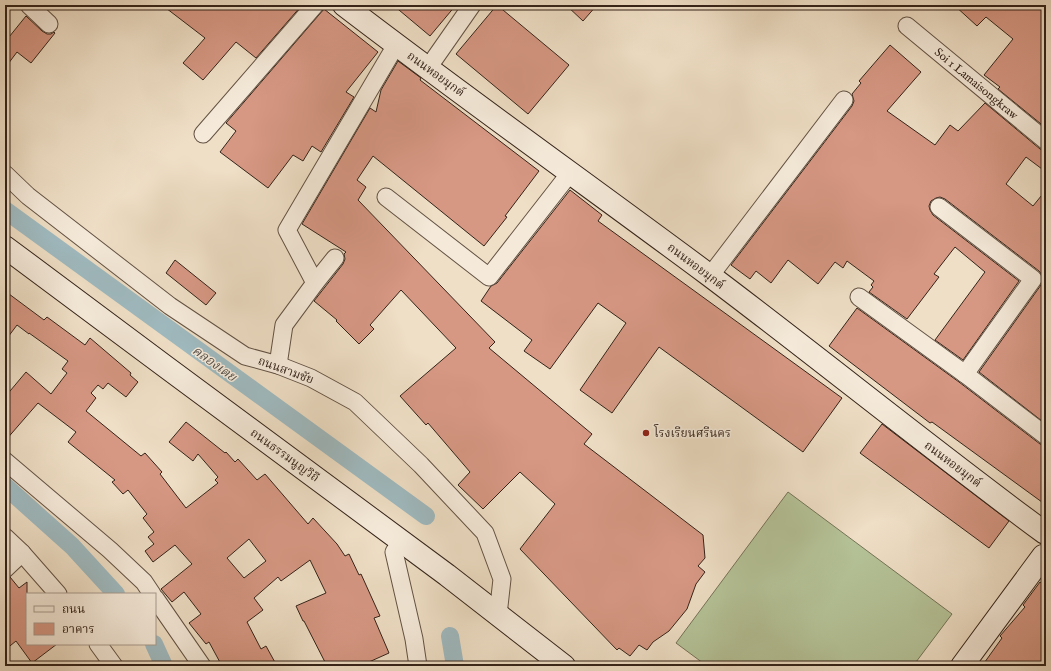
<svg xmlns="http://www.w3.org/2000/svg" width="1051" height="671" font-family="'IM FELL English','Noto Serif Thai',serif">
<rect width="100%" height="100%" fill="#efdfc6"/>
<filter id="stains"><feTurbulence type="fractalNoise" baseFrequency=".005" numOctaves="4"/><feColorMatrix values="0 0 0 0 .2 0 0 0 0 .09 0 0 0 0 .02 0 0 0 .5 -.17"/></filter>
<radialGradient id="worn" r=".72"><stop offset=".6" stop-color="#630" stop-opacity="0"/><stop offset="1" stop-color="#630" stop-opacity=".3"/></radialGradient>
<path fill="#b5c398" stroke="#747358" d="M788,492L952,614L913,666H707L676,643Z"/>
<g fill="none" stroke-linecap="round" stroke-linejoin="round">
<path stroke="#9fbac0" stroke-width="18" d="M5,210L426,516
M5,486L72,546L116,594
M450,636L455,666
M154,644L164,666"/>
</g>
<path fill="#d69783" stroke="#342319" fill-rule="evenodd" d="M162,5H302L256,58L236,42L203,80L183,63L205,38Z
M393,5H456L430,36Z
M497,5L569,65L528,114L456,54Z
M566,5H597L583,21Z
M954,5H1046V128L998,89L1000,87L984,75L1013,39L986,17L977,26Z
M324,9L378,52L346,92L354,97L321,152L312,146L303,161L293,155L268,188L220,152L236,131L226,123Z
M26,16L42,31L47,34H51L54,32L55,33L31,63L17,52L5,68V42Z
M890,45L921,72L887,111L935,145L950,125L958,131L985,103L1040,149L1046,151V172L1026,157L1006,184L1033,206L1046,190V416L1042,421L979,372L1041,285L1043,280L1042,275L1039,271L945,199L940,197L936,198L931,201L929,206L930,210L933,215L1019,281L963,360L935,340L985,272L955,247L934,274L939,277L907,319L869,292L873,287L871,285L874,281L847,261L843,268L835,262L818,284L788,260L771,283L756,271L750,279L731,265L852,106L854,101L852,94L861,83L859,81Z
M398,61L421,78L420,80L539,171L505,216L507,217L484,246L373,156L357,180L366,187L358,200L495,342L489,348L592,434L584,444L703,535L705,558L698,566L705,572L696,584L687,609L669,631L653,642L647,650L639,645L630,656L619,648L617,650L520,549L555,504L520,472L483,509L458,485L470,472L428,423L426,425L400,396L456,348L401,290L370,325L374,329L359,344L336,321L337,320L314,301L343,264L345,259L344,254L346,252L302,224L370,108L376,112L381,90Z
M570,190L602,215L598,221L842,398L803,452L659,347L612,413L580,390L626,323L598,303L550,369L524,351L532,340L481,301L491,286L497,283Z
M175,260L216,293L206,305L166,273Z
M5,291L44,320L47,317L85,345L90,338L131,373L130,375L138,382L126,397L108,383L103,389L98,385L91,393L96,398L86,411L141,456L145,453L162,472L160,474L186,508L218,483L215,480L218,477L198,454L193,461L169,442L186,422L225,453L226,452L235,462L238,459L257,480L265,474L308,524L313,518L337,544L345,556L349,554L359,575L361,574L380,616L374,618L389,653L360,666H327L304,621H303L296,606L326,593L310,560L281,581L278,577L254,598L263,610L247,622L261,649L266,646L277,666H222L209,642L206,644L189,623L201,614L184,592L172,602L161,589L192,564L175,545L153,562L145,551L154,544L148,537L154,532L143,518L147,514L128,490L123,494L112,482L115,480L68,442L76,432L38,403L5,441V397L26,372L51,394L67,373L62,369L68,361L29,333V334L17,325L5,341ZM249,539L266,561L244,578L227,558Z
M857,308L959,382L1040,444L1046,446V505L932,422L930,423L829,346Z
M882,424L1009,521L989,548L860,453Z
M10,577L19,588L27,582V644H57L32,663L16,641L5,650V579Z
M1040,582L1046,587V666H982L1002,638L1000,636L1025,607L1023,605Z"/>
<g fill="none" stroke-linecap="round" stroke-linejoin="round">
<g stroke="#635244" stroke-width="19">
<g id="street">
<path d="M29,5L49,24"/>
<path id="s1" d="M907,26L1046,141"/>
<path d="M428,68L472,5"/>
<path d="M203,134L315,5"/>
<path d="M5,174L28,196L170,306L245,356L278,365L311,378L355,402L421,465L485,533L502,579L498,615"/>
<path d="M386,197L489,277L570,173"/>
<path d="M939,207L1033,279L965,374"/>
<path d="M710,276L844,100"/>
<path d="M315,283L287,230L396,45"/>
<path d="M859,297L965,374L1046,436"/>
<path d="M278,365L284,325L315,283L335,258"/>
<path d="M5,461L110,550L144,582L152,594"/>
<path d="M5,537L22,553L58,594"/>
<path d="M401,541L394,552L414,639L418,666"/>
<path d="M5,569L22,553"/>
<path d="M155,598L202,666"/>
<path d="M98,644L114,666"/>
</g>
</g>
<g stroke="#342319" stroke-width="24">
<path id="secondary" d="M344,5C464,97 588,185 709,275C822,360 931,449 1045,533
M5,247L166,367L447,575L564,666
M962,666L1043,556"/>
</g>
<use href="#street" stroke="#f5eada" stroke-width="17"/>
<use href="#secondary" stroke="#f5eada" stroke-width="22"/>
</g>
<circle fill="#8f2418" stroke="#f5eada" stroke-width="1.5" cx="646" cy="433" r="4"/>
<g text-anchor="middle" stroke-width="3" stroke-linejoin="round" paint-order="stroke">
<g font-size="12" fill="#342319" stroke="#f5eada">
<text transform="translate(436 74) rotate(36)" y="4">ถนนหอยมุกต์</text>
<text dy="4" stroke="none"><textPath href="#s1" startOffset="90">Soi 1 Lamaisongkraw</textPath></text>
<text transform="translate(696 266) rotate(37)" y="4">ถนนหอยมุกต์</text>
<text transform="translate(286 370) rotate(20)" y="4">ถนนสามชัย</text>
<text transform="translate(285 455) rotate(36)" y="4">ถนนธรรมนูญวิถี</text>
<text transform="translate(953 464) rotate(37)" y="4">ถนนหอยมุกต์</text>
</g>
<g font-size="12" fill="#342319" stroke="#f5eada" text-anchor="start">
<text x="654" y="437">โรงเรียนศรีนคร</text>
</g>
<g font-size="13" font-style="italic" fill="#54504b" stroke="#f5eada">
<text transform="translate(215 363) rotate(36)" y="5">คลองเตย</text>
</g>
</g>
<rect width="1051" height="671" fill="none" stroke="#efdfc6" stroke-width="20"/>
<rect x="6" y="6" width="1039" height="659" fill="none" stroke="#342319" stroke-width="2"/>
<rect x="10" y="10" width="1031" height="651" fill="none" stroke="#342319"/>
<rect x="26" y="593" width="130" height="52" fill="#f5eada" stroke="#a89a8d"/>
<rect x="34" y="606" width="20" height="6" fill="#f5eada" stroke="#a89a8d"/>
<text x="62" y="613" font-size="12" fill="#342319">ถนน</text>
<rect x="34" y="623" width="20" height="12" fill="#d69783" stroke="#a89a8d"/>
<text x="62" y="633" font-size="12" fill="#342319">อาคาร</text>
<rect width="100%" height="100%" filter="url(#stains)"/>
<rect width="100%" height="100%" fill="url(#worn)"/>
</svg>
